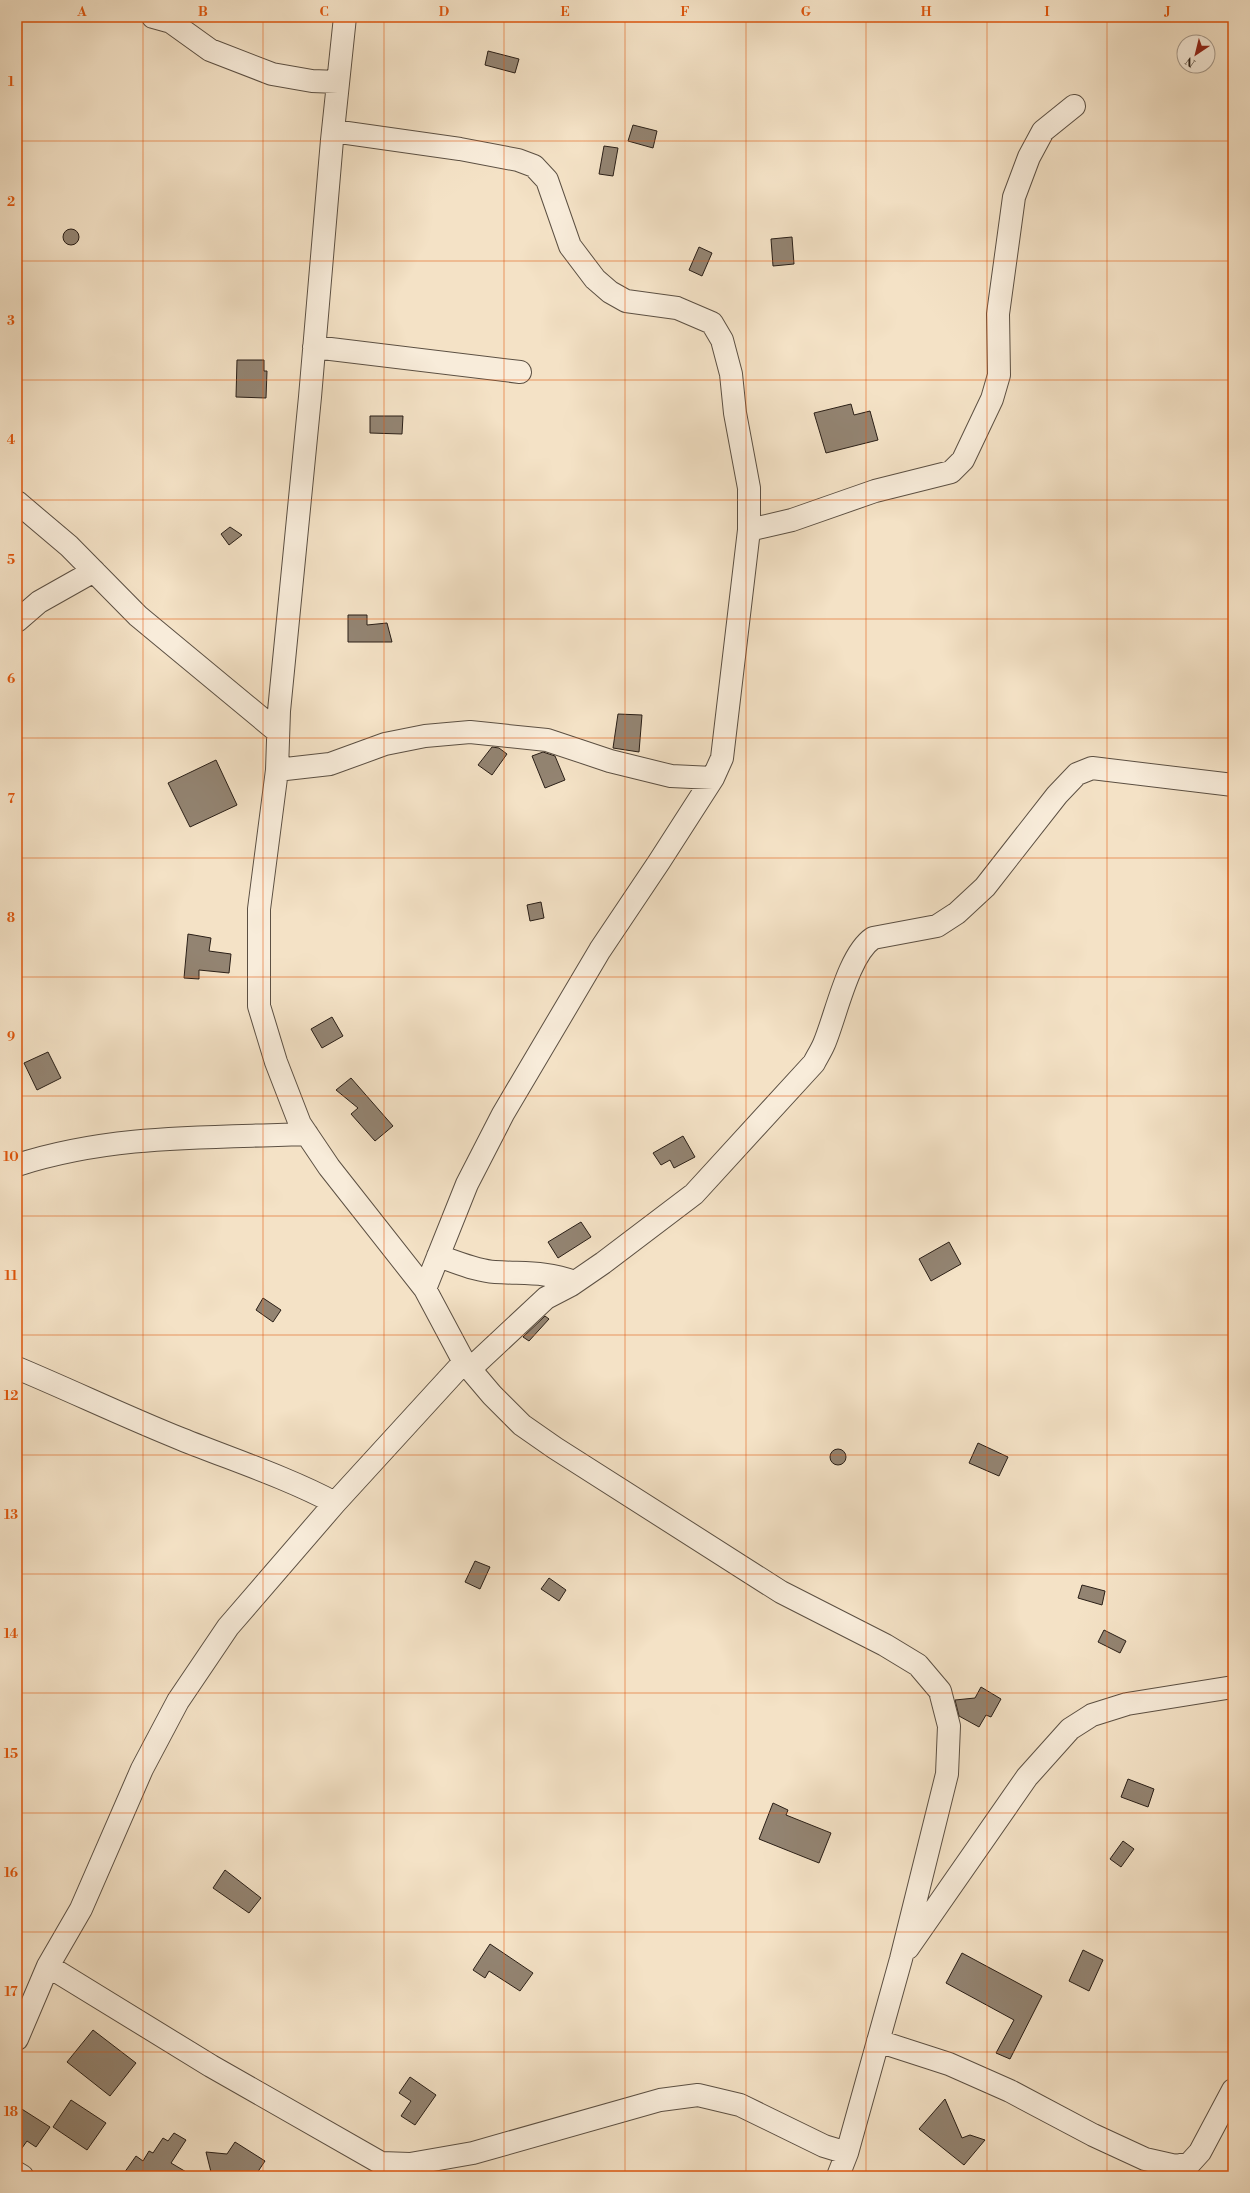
<svg xmlns="http://www.w3.org/2000/svg" width="1250" height="2193" font-family="'Libre Bodoni',serif">
<rect width="100%" height="100%" fill="#f4e2c6"/>
<filter id="stains"><feTurbulence type="fractalNoise" baseFrequency=".005" numOctaves="4"/><feColorMatrix values="0 0 0 0 .2 0 0 0 0 .09 0 0 0 0 .02 0 0 0 .5 -.17"/></filter>
<radialGradient id="worn" r=".72"><stop offset=".6" stop-color="#630" stop-opacity="0"/><stop offset="1" stop-color="#630" stop-opacity=".3"/></radialGradient>
<path fill="#938472" stroke="#2a1f17" d="M488,51L519,59L515,73L485,65Z
M633,125L657,131L653,148L628,141Z
M604,146L618,148L613,176L599,174Z
M63 237a8 8 0 1 1 16 0a8 8 0 1 1-16 0Z
M792,237L794,264L773,266L771,239Z
M699,247L712,253L702,276L689,270Z
M237,360H264V371H267L266,398L236,397Z
M851,404L854,415L870,411L878,440L826,453L814,413Z
M370,416H403L402,434L370,433Z
M230,527L242,535L229,545L221,534Z
M348,615H367V625L387,623L392,642H348Z
M618,714L642,715L639,752L613,748Z
M492,747L499,748L507,754L492,775L478,765Z
M543,752L555,756L565,780L545,788L532,756Z
M216,760L237,805L190,827L168,783Z
M541,902L544,918L530,921L527,905Z
M188,934L211,938L209,951L231,954L229,973L199,970V979L184,978Z
M332,1017L343,1036L322,1048L311,1029Z
M48,1052L61,1078L37,1090L24,1063Z
M351,1078L393,1126L375,1141L351,1114L358,1108L336,1090Z
M683,1136L695,1157L674,1168L670,1160L661,1165L653,1153Z
M581,1222L591,1237L558,1258L548,1242Z
M949,1242L961,1264L931,1281L919,1259Z
M263,1298L281,1310L273,1322L256,1310Z
M545,1316L549,1319L529,1341L523,1337Z
M978,1443L1008,1457L999,1476L969,1463Z
M830 1457a8 8 0 1 1 16 0a8 8 0 1 1-16 0Z
M475,1561L490,1567L480,1589L465,1582Z
M549,1578L566,1590L559,1601L541,1589Z
M1082,1585L1105,1591L1102,1605L1078,1598Z
M1104,1630L1126,1641L1120,1653L1098,1642Z
M981,1687L1001,1699L991,1717L986,1715L979,1727L959,1716L955,1700L975,1698Z
M1128,1779L1154,1789L1148,1807L1121,1797Z
M773,1803L788,1810L786,1815L831,1833L819,1863L759,1839Z
M1123,1841L1134,1849L1121,1867L1110,1859Z
M225,1870L261,1898L249,1913L213,1888Z
M490,1944L533,1973L520,1991L489,1971L485,1978L473,1970Z
M1083,1950L1103,1960L1089,1991L1069,1981Z
M962,1953L1042,1996L1010,2059L996,2053L1014,2020L946,1983Z
M93,2030L136,2063L110,2096L67,2062Z
M410,2077L436,2095L415,2125L401,2116L411,2101L399,2093Z
M945,2099L962,2138L970,2135L985,2140L964,2165L919,2129Z
M71,2100L106,2123L87,2150L53,2127Z
M17,2106L50,2127L36,2147L27,2141L17,2155Z
M174,2133L186,2140L171,2163L193,2176H122L136,2156L143,2161L149,2151L153,2153L163,2138L168,2141Z
M235,2142L265,2161L255,2176H212L206,2152L227,2154Z"/>
<g fill="none" stroke-linecap="round" stroke-linejoin="round">
<g stroke="#5c5043" stroke-width="24">
<path id="minor" d="M153,17L171,22L210,50L272,74L312,81L338,82
M345,17L332,140L310,397L279,711L277,770L259,909V1006L276,1062L300,1124L329,1167L425,1289L464,1362L492,1395L522,1425L555,1448L781,1592L885,1645L918,1665L940,1691L949,1726L947,1774L901,1959L847,2153L838,2176
M333,131L460,149L518,160L534,166L547,180L570,246L595,279L610,292L626,301L677,308L712,323L722,340L731,374L735,413L749,488V530L722,758L713,778L659,862L600,950L503,1114L467,1184L425,1289
M314,347L520,372
M17,502L69,546L138,616L278,732
M749,530L792,520L875,491L951,472L963,460L992,399L999,375L998,314L1014,197L1029,157L1043,131L1074,106
M17,621L39,602L94,571
M277,770L330,764L385,744L425,736L470,732L547,740L610,761L671,776L713,778
M17,1165C113,1134 207,1138 307,1134
M438,1256C457,1262 476,1271 495,1272C526,1274 544,1271 575,1282
M17,1368C72,1391 126,1417 181,1439C233,1460 286,1477 335,1503
M470,1369L546,1298L571,1285L603,1263L694,1194L814,1063C817,1057 821,1051 824,1044C836,1016 848,955 873,938L937,926L957,913L985,887L1057,795L1077,774L1092,768L1233,785
M908,1948L1027,1777L1070,1729L1092,1715L1127,1704L1233,1687
M48,1966L211,2066L381,2163L410,2164L473,2153L660,2100L698,2095L740,2105L824,2146L847,2153
M17,2039L48,1966L81,1909L142,1769L178,1701L228,1627L335,1503L464,1362
M878,2041L949,2064L1010,2091L1093,2135L1145,2159L1176,2166L1190,2163L1200,2152L1233,2090
M17,2173L22,2176"/>
</g>
<use href="#minor" stroke="#f8ecda" stroke-width="22"/>
</g>
<path fill="none" stroke="#de560d" stroke-width="1" stroke-opacity="0.55" d="M143,17V2176M263,17V2176M384,17V2176M504,17V2176M625,17V2176M746,17V2176M866,17V2176M987,17V2176M1107,17V2176M17,141H1233M17,261H1233M17,380H1233M17,500H1233M17,619H1233M17,738H1233M17,858H1233M17,977H1233M17,1096H1233M17,1216H1233M17,1335H1233M17,1455H1233M17,1574H1233M17,1693H1233M17,1813H1233M17,1932H1233M17,2052H1233"/>
<rect width="1250" height="2193" fill="none" stroke="#f4e2c6" stroke-width="44"/>
<g transform="translate(1196 54) rotate(215)"><circle r="19" fill="#f8ecda" stroke="#a69a8c"/>
<path d="M0-3L7 15L0 10L-7 15Z" fill="#8f2418"/>
<text y="-6" font-size="11" font-weight="bold" text-anchor="middle" fill="#2a1f17">N</text>
</g>
<rect x="22" y="22" width="1206" height="2149" fill="none" stroke="#de560d" stroke-width="1.5"/>
<g font-size="13" text-anchor="middle" font-weight="bold" fill="#de560d">
<text x="82" y="16">A</text>
<text x="203" y="16">B</text>
<text x="324" y="16">C</text>
<text x="444" y="16">D</text>
<text x="565" y="16">E</text>
<text x="685" y="16">F</text>
<text x="806" y="16">G</text>
<text x="926" y="16">H</text>
<text x="1047" y="16">I</text>
<text x="1168" y="16">J</text>
<text x="11" y="86">1</text>
<text x="11" y="206">2</text>
<text x="11" y="325">3</text>
<text x="11" y="444">4</text>
<text x="11" y="564">5</text>
<text x="11" y="683">6</text>
<text x="11" y="803">7</text>
<text x="11" y="922">8</text>
<text x="11" y="1041">9</text>
<text x="11" y="1161">10</text>
<text x="11" y="1280">11</text>
<text x="11" y="1400">12</text>
<text x="11" y="1519">13</text>
<text x="11" y="1638">14</text>
<text x="11" y="1758">15</text>
<text x="11" y="1877">16</text>
<text x="11" y="1996">17</text>
<text x="11" y="2116">18</text>
</g>
<rect width="100%" height="100%" filter="url(#stains)"/>
<rect width="100%" height="100%" fill="url(#worn)"/>
</svg>
